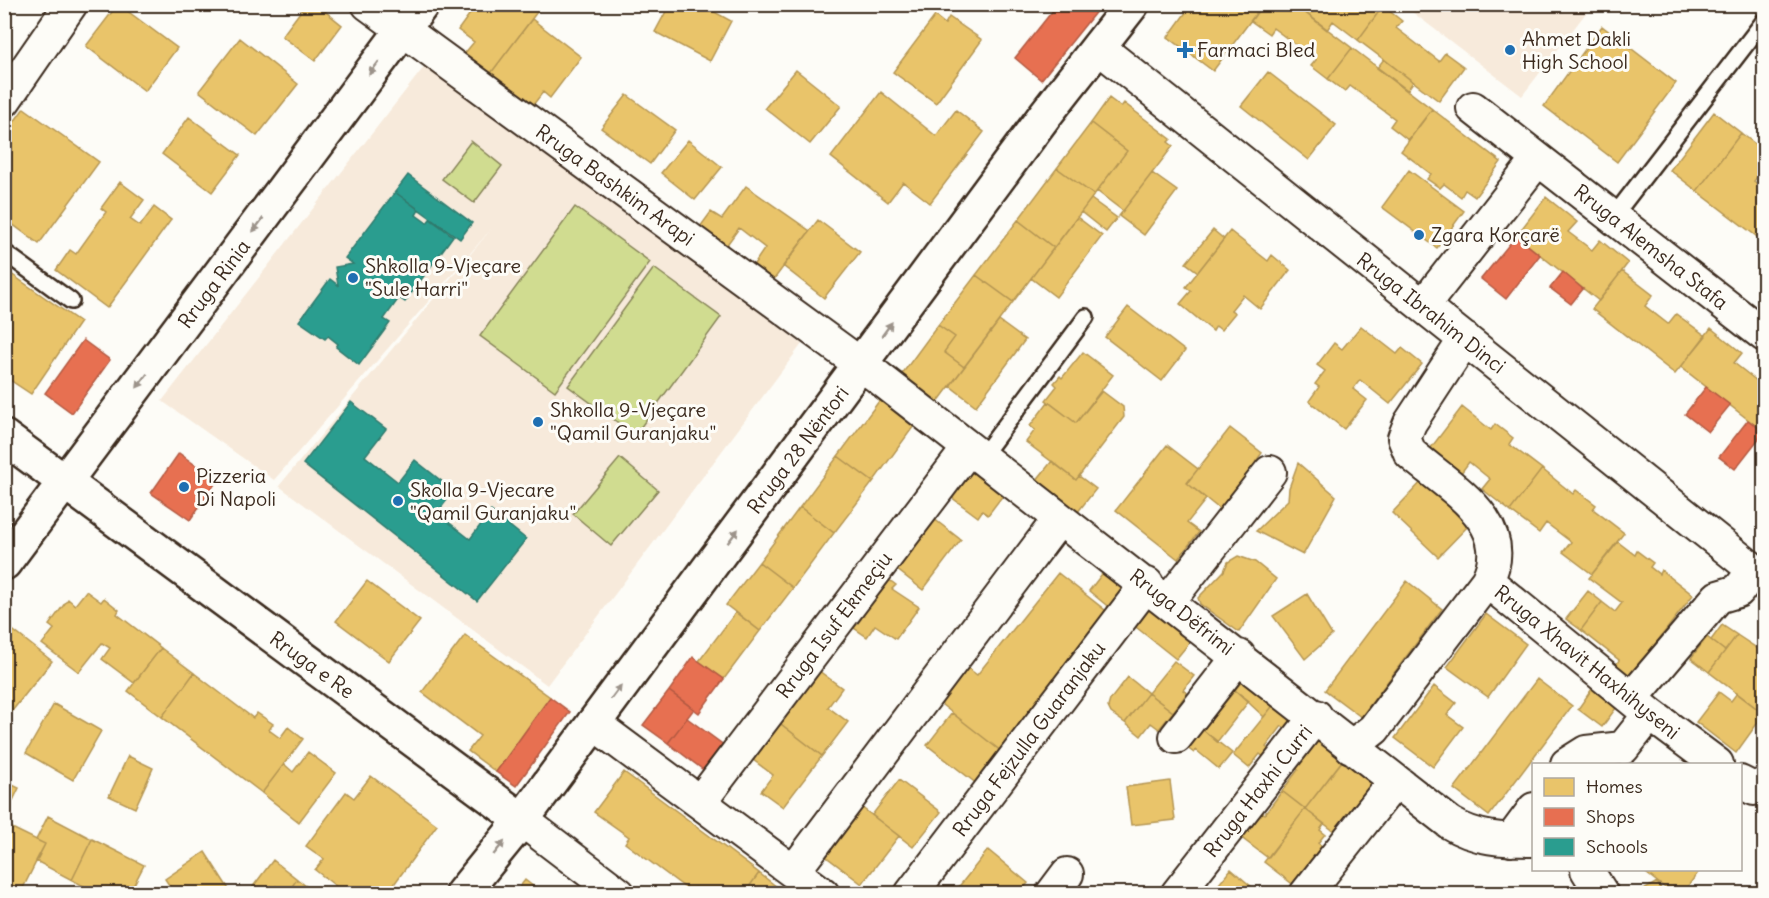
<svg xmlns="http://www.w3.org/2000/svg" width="1769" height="898" font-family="Delius,sans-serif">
<rect width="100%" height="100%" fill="#fdfcf7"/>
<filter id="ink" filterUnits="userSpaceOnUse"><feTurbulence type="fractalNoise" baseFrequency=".0167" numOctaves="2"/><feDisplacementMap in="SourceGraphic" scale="12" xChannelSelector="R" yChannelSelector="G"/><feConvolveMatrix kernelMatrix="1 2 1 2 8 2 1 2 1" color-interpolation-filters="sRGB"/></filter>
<g filter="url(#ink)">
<path fill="#f7eadb" d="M1403,5H1592L1522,96Z
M428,62L802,344L547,685L279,486L492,228L274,480L162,401Z"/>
<path fill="#d0dc90" stroke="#868357" stroke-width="1.5" d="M471,141L502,166L474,203L442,179Z
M575,207L650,262L555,391L480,336Z
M654,268L721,317L635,435L568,386Z
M620,458L658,490L611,546L573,514Z"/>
<path fill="#e9c46a" stroke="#b59653" stroke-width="1.5" d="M4,4H14L4,19Z
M118,4L177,48L145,91L86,46Z
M306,4H316L342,25L315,61L282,36Z
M477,4H543L491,73L465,53L474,42L458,30Z
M670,4H700L731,21L710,61L655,32Z
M1192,4H1263L1213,71L1168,37Z
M1263,4H1294L1352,48L1328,79L1311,66L1316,60L1273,28L1269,34L1251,21Z
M1294,4H1381L1383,6L1358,40L1333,21L1327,30Z
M1383,6L1402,21L1396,28L1439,61L1445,53L1464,67L1439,101L1358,40Z
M935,16L945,24L949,17L982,40L936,103L893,72Z
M532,19L581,57L550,98L543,92L533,105L491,73Z
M1602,26L1676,83L1617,162L1544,106Z
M240,38L298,84L257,136L199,91Z
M1352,48L1432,109L1408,140L1390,126L1395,119L1350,86L1345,92L1328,79Z
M1384,59L1413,82L1407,91L1377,68Z
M796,70L841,106L810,144L765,108Z
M1268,72L1336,125L1309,160L1241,106Z
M881,92L936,136L956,110L984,132L930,203L903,182L888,202L831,157Z
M627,95L675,130L650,164L601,128Z
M1109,98L1121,107L1124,103L1171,139L1168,142L1173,146L1123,211L1097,191L1127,151L1091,123Z
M24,108L99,162L39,244L4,218V136Z
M1432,109L1501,162L1475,197L1465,190L1461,197L1444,184L1440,188L1427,179L1431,174L1401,151Z
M1714,112L1741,133L1697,191L1670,170Z
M189,117L240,155L212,192L162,154Z
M1091,123L1127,151L1094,195L1057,168Z
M1741,133L1764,151V168L1754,181L1764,189V242L1697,191Z
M688,140L722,167L695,200L661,173Z
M1057,168L1094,195L1054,248L1018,220Z
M1409,170L1464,211L1437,248L1382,207Z
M1152,173L1177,191L1144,235L1119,216Z
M120,182L144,200L130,219L140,226L154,207L171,220L107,308L56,270L70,250L76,254L106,212L101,208Z
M746,186L810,231L772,282L752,267L765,248L739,228L723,250L697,231L711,212L722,219Z
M1546,197L1577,222L1568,232L1592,250L1600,240L1628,263L1599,301L1516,236Z
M1091,199L1117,218L1106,232L1081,212Z
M1077,217L1102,236L1056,297L1031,278Z
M818,220L860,252L824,298L783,266Z
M1018,220L1054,248L1013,302L976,275Z
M1213,230L1224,239L1198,272L1186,263Z
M1230,231L1268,261L1272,255L1290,270L1260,309L1243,295L1231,310L1235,313L1221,330L1216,326L1213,331L1180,304L1191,291L1186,287Z
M4,269L80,322L31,394L4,376Z
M1622,271L1653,295L1645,306L1668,324L1676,314L1706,336L1675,374L1592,309Z
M976,275L1013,302L964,367L944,352L955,337L938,325Z
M1128,307L1185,351L1162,381L1105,337Z
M999,321L1025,340L976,406L950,386Z
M938,325L955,337L944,352L964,367L935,406L899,378Z
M1361,326L1397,354L1402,348L1422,364L1390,404L1360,380L1353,389L1367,400L1344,429L1309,401L1319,387L1315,384L1325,371L1317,365L1334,343L1342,349Z
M1711,328L1742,353L1734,363L1757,381L1764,372V432L1681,367Z
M1083,352L1113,375L1076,423L1046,400L1057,386L1054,383L1060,376L1062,378Z
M1102,391L1123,407L1124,417L1076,480L1026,442L1035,430L1030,426L1048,402L1076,423Z
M885,393L919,419L873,482L838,456Z
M1462,407L1491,430L1495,424L1513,438L1509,444L1542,469L1510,511L1482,489L1490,479L1469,462L1461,473L1430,449Z
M1230,428L1262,453L1256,461L1265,468L1228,516L1187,483Z
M1167,445L1198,469L1187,483L1206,499L1187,523L1199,532L1178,559L1116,510Z
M838,456L873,482L834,533L800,507Z
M1052,461L1076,480L1079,476L1096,489L1077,513L1036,481Z
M970,462L1007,490L988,515L982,511L978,517L947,494Z
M1298,463L1336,496L1303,555L1256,531L1288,500L1289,488Z
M1542,469L1573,494L1576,490L1596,505L1593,509L1624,533L1592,574L1563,552L1571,542L1546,523L1539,533L1510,511Z
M1423,480L1469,525L1438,557L1392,513Z
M800,507L834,533L793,588L759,562Z
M929,515L961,540L923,590L891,565Z
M1618,542L1635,555L1637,551L1653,563L1650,567L1659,574L1661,570L1693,595L1629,678L1615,667L1619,660L1581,630L1602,602L1615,612L1622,603L1589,578Z
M1238,556L1255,562L1276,579L1239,632L1200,604L1198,598L1224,571L1228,562Z
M759,562L793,588L760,631L726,605Z
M1105,570L1133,592L1117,614L1089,591Z
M1058,573L1110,614L1002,752L937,701L965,666L977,675Z
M884,576L896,585L892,589L919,607L896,639L875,625L867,637L854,628L861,619L857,616Z
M367,581L420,621L389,661L336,621Z
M1407,581L1442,609L1361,717L1325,690Z
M86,591L101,602L104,598L119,610L117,614L161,648L134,683L102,659L110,648L102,643L79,672L42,644L54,629L49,625L68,599L75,605Z
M1588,591L1602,602L1581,630L1566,619Z
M1150,592L1199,631L1176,659L1127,620Z
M1307,594L1332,635L1305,659L1273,616Z
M736,612L760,631L724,679L699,661Z
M1486,614L1526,644L1488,697L1447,667Z
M5,624L52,661L4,721V624Z
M1722,625L1737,635L1725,651L1711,640Z
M465,635L550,697L496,772L468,751L480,736L422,692Z
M1737,635L1764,653V714L1709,672Z
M1707,637L1725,651L1709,672L1691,658Z
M161,648L194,673L162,717L128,691Z
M1174,661L1194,676L1183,690L1187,693L1173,712L1148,693Z
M811,665L842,688L828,707L848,722L822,756L772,717Z
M194,673L253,718L257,713L273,724L269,730L280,738L288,727L303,739L262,793L162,717Z
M1246,676L1275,703L1264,717L1235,690Z
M1128,677L1148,693L1125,723L1111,713L1108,707L1110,700Z
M1537,679L1572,706L1489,816L1454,789Z
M1434,686L1456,703L1447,715L1463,727L1433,767L1395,738Z
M1594,686L1619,704L1602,727L1578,709Z
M1235,690L1249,701L1217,742L1203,730Z
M1719,692L1731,701L1737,693L1764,714L1736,753L1696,722Z
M1148,693L1173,712L1159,729L1151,723L1141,736L1125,723Z
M1275,703L1300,724L1292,734L1282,726L1266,747L1276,755L1270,762L1260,754L1249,768L1233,755Z
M54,704L101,731L73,780L26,753Z
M952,713L1002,752L977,784L927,745Z
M772,717L822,756L783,807L761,791L773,775L744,753Z
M1197,725L1232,753L1219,769L1196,750L1194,753L1182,744Z
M1313,732L1345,757L1305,809L1282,791L1298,770L1289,763Z
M1350,751L1388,781L1343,838L1305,809Z
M308,752L336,773L299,822L262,793L284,764L293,772Z
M128,756L153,768L135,808L109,796Z
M624,772L759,873L744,894H704L695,887L691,892L625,843L629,837L594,812Z
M371,776L437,825L387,894H346L315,870L324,859L306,846L346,792L354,798Z
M899,780L941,812L913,847L872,815Z
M4,781L19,788L4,819Z
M1170,781L1175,820L1131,825L1126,787Z
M1282,791L1305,809L1268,858L1235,833L1255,807L1265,814Z
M861,807L899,836L862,884L824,855Z
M1305,809L1324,824L1320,830L1325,834L1318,843L1334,855L1304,893L1264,862Z
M48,816L92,839L72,880L36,861L45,844L36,840Z
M12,828L45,844L20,894H4V844Z
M92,839L144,865L129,894H99L72,880Z
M988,850L1028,883L1019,894H953Z
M205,852L232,894H175L165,879Z
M273,860L297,879L287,894L276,886L270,894H251L249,892Z
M1231,869L1260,894H1211Z
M1642,870H1700L1682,894H1673Z
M759,873L786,894H744Z
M297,879L316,894H287Z
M525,880L543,894H514Z
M1657,882L1664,894H1637Z
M1576,885L1580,894H1554Z"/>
<path fill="#e76f51" stroke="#b35a42" stroke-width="1.5" d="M1058,4H1102L1041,80L1015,58Z
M1516,236L1540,255L1506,299L1481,279Z
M1563,272L1583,289L1571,304L1550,288Z
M83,340L110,360L72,413L45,393Z
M1706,387L1730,405L1708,432L1685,414Z
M1748,420L1764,432L1735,469L1719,457Z
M179,453L217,481L190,520L151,493Z
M693,657L724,679L699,713L669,691Z
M669,691L694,709L668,743L643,725Z
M550,697L570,712L516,786L496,772Z
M687,718L725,746L706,772L668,743Z"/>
<path fill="#2a9d8f" stroke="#2f7a6d" stroke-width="1.5" d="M408,175L472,223L460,239L395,192Z
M395,192L419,210L416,215L427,223L430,219L453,236L405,302L399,298L384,319L390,323L359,365L336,347L338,344L328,336L325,339L299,321L330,279L338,285L335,267L353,264L345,258Z
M351,402L386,429L365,456L398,482L415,460L454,491L437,513L470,539L491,511L526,539L477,601L303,464Z"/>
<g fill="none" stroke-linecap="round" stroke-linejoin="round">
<g stroke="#3b2a1e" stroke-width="20">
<path id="lane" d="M1613,217L1764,21
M4,252L71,301
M981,458L1086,317"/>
</g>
<g stroke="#3b2a1e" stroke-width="36">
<path id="street" d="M368,4L878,377L1450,823C1476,839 1503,840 1534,840
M1098,47L1764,578
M4,101L71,4
M1473,108L1538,159
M1423,306L1538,159L1764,335
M1487,581L1650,714L1717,764
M1168,602L1270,472
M1632,698L1718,597L1738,591L1754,570
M593,723L823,894
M1176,737L1239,656
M1351,747L1374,729L1487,581C1517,522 1447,486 1410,453L1404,438L1410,423L1465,339
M1567,764L1586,752L1623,748L1650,714
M1740,782L1754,789L1764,784
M700,802L968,449
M522,820L619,894
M1511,840L1534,809
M1587,870L1602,894
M794,871L1059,519
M911,894L1147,584
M1052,894L1067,874
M1177,894L1316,716
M1306,894L1395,781"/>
</g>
<g stroke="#3b2a1e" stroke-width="38">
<path id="secondary" d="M4,437L522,820
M4,563L422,4
M462,894L522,820L1045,115L1132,4"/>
</g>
<use href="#lane" stroke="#fdfcf7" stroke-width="15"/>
<use href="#street" stroke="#fdfcf7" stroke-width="32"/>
<use href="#secondary" stroke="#fdfcf7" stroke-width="33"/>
</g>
<defs><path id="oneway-solid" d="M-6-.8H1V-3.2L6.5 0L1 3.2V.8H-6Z" transform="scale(1.5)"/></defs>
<g fill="#9c938a">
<use href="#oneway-solid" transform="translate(374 68) rotate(127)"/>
<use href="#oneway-solid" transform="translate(258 225) rotate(127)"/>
<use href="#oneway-solid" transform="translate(887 329) rotate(-54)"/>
<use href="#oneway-solid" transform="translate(142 381) rotate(127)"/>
<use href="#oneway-solid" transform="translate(733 536) rotate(-53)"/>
<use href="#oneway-solid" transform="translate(616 692) rotate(-53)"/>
<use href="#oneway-solid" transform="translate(499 848) rotate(-51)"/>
</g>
</g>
<g fill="#1f6fb2" stroke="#fdfcf7" stroke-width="2">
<path d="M1182 41h6v6h6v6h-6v6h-6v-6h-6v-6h6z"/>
<circle cx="1510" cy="50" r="6"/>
<circle cx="1419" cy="235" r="6"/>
<circle cx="353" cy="278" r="6"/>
<circle cx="538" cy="422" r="6"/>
<circle cx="184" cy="487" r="6"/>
<circle cx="398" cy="501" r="6"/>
</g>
<g text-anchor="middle" stroke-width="6" stroke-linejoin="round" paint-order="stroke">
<g font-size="20" fill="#3b2a1e" stroke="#fdfcf7" text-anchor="start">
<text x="1522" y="46">Ahmet Dakli<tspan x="1522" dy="23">High School</tspan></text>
<text x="1197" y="57">Farmaci Bled</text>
<text x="1431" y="242">Zgara Korçarë</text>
<text x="365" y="273">Shkolla 9-Vjeçare<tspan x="365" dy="23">"Sule Harri"</tspan></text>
<text x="550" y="417">Shkolla 9-Vjeçare<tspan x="550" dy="23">"Qamil Guranjaku"</tspan></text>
<text x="196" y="483">Pizzeria<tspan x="196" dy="23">Di Napoli</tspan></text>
<text x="410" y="497">Skolla 9-Vjecare<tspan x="410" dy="23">"Qamil Guranjaku"</tspan></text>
</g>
<g font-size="20" fill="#3b2a1e" stroke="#fdfcf7">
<text transform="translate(615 185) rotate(36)" y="7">Rruga Bashkim Arapi</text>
<text transform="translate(1651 247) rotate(38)" y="7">Rruga Alemsha Stafa</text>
<text transform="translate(214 284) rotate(-53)" y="7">Rruga Rinia</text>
<text transform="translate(1431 313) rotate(38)" y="7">Rruga Ibrahim Dinci</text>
<text transform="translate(798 450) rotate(-53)" y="7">Rruga 28 Nëntori</text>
<text transform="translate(1182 612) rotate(38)" y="7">Rruga Dëfrimi</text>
<text transform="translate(834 625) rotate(-53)" y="7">Rruga Isuf Ekmeçiu</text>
<text transform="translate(1587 662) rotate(39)" y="7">Rruga Xhavit Haxhihyseni</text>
<text transform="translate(312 665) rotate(36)" y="7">Rruga e Re</text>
<text transform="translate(1029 739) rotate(-53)" y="7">Rruga Fejzulla Guaranjaku</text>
<text transform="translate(1258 791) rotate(-52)" y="7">Rruga Haxhi Curri</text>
</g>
</g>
<rect width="1769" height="898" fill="none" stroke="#fdfcf7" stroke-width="24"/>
<rect x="12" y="12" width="1745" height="874" fill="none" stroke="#3b2a1e" stroke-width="2" filter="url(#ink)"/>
<rect x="1532" y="763" width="210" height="108" fill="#fdfcf7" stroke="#afa8a0" stroke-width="1.5"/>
<rect x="1544" y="778" width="30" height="18" fill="#e9c46a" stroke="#afa8a0" stroke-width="1.5"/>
<text x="1586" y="793" font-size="18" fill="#3b2a1e">Homes</text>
<rect x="1544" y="808" width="30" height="18" fill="#e76f51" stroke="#afa8a0" stroke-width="1.5"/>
<text x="1586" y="823" font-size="18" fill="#3b2a1e">Shops</text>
<rect x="1544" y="838" width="30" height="18" fill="#2a9d8f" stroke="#afa8a0" stroke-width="1.5"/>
<text x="1586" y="853" font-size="18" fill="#3b2a1e">Schools</text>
</svg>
